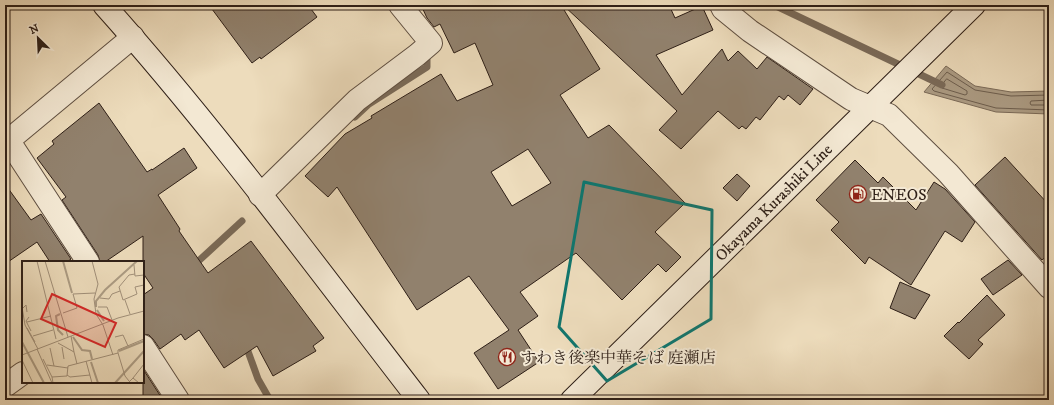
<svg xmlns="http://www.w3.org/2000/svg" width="1054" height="405" font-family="'IM FELL DW Pica','Noto Serif JP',serif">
<rect width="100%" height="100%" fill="#eddcbc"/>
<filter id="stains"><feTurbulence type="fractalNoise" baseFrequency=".005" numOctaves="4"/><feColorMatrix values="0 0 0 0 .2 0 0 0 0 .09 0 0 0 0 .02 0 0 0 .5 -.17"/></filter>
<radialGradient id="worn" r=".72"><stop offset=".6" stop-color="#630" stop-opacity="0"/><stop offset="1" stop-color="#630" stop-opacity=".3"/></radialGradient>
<path fill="#ac9c84" stroke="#7a6a58" d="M946,66L975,86L1011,92L1049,91V114L996,112L924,92Z"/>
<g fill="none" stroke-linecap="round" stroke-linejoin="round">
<path stroke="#6d5e4e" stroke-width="1" d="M947,79L967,91V94L965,95L942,88V85Z
M1049,95L1011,96L975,90L947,72L932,89L934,91L996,108L1049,110
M1049,100L1031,101L1030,103L1031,105H1049"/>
<path stroke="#7a6a58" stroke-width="7" d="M774,5L942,85
M355,117L369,104L427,67V60L423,54
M192,267L242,221
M245,343L258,379L270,400"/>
</g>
<path fill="#91816d" stroke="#2e1f17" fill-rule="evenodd" d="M209,5H308L317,17L261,59L260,57L252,63Z
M421,5H561L600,69L560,95L588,138L609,125L685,203L655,232L681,257L666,272L658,264L622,300L576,253L520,292L538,316L518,330L539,362L498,389L474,353L509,330L469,276L417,310L337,187L328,197L305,176L345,134L372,118L371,116L441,74L457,101L493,85L475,43L454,53L440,24L434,27L427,18ZM528,149L551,183L512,206L491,172Z
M563,5H669L675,18L702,6L713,30L656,55L682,95L722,49L728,61L738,51L757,69L767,57L813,89L800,105L788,95L784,100L779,96L760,120L756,117L746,129L742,126L739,129L718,111L681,149L659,130L677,111Z
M99,103L147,172L152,169V170L184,148L197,168L158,195L180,229L179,231L208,273L251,241L324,338L313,346L316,351L273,376L257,346L224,368L199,330L185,340L181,334L160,349L153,339L149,335L143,334V295L153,288L143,273V236L105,262H100L98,255L62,200L66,197L37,158L54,144L52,141Z
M1005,157L1049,205V254L1042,260L975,185Z
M855,160L878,183L883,177L916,210L934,182L945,189L975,222L962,242L945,231L911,285L869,257L865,264L831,230L839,222L816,200Z
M737,174L750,186L737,201L723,188Z
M5,184L31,220L41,214L71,259L67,262H50L37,242L5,264Z
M1008,260L1022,275L993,295L981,279Z
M900,282L930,295L915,319L890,308Z
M987,295L1005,315L978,340L983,344L969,359L944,336L958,322L959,323Z
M143,369L163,400H143Z"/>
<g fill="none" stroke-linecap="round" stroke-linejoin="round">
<g stroke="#5e4e40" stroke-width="24">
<path id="street" d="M721,5L723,9L750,31L851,99L889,115L948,173L1049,287
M5,135L88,262
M9,140L133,37
M260,195L357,100L417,55L431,43L400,5
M143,346L178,400
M5,386L23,373"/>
</g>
<g stroke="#2e1f17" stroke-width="24">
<path id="secondary" d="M104,5C216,130 316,267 419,400
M572,400L974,5"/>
</g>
<use href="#street" stroke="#f3e8d3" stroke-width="22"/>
<use href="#secondary" stroke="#f3e8d3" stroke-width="22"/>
</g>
<path fill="none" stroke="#0f766e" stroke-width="3" stroke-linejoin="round" d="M584,182L712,210L711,319L607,381L559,327Z"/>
<defs>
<g id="fuel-ring" transform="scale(0.9)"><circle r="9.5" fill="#f3e8d3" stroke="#8f2418" stroke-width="1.5"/><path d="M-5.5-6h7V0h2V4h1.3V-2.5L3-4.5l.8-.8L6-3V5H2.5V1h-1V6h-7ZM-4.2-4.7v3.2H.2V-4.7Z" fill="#8f2418"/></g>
<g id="restaurant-ring" transform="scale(0.9)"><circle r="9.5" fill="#f3e8d3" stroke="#8f2418" stroke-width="1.5"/><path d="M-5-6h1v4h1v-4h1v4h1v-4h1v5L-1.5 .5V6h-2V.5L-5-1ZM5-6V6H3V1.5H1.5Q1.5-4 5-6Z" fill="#8f2418"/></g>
</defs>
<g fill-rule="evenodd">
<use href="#fuel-ring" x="858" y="194"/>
<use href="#restaurant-ring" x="507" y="357"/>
</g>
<g text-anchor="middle" stroke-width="4" stroke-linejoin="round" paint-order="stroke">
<g font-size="16" fill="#2e1f17" stroke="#f3e8d3" text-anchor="start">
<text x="871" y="200">ENEOS</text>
<text x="520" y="363">すわき後楽中華そば 庭瀬店</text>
</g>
<g font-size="16" fill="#2e1f17" stroke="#f3e8d3">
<text transform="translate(773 202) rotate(-45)" y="6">Okayama Kurashiki Line</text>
</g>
</g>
<g transform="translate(22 261)">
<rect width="122" height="122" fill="#eddcbc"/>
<path fill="none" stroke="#ac9c84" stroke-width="2" d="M41,0L50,32M74,46V40L83,29L115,0M75,49L82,60M38,53L34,55L36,69L41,74M51,76L60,89L68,90L70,98M0,81L22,122M97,90L122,80M69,101L76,122M93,122L122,90"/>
<path fill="none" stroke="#a1907a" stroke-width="1" d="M15,0L34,78M23,0L46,76M70,0L76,23L72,38L74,53L81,64L91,94M112,4L113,15L122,14M113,13L107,14L97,26L101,39L115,33L113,26L122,24M78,37L87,38L90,33L98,30M103,39L108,53M0,46L3,64L16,88M76,46H85L90,59M0,48L4,44L5,51M41,52L55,47L51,33L73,32M7,56L4,60L9,70M5,61L29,55M5,67L13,81M11,75L31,69M49,75L52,91M93,76L101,74L106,85M36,82L52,91L55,103M40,86L42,98M28,87L32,105M15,88L30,122M96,92L103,115L107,120M0,94L96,57L122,50M21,98L30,116M0,99L11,122M64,100L70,122M25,104L46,107M45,114L48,116L68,114M111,117L122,103M31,122L30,116L45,115L46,105L96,92V89L122,78M106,122L111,117L117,122"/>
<path fill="#d62828" fill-opacity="0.15" stroke="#d62828" stroke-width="2" d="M30,33L94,62L83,86L19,58Z"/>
<rect width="122" height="122" fill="none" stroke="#2e1f17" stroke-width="2"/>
</g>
<rect width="1054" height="405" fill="none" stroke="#eddcbc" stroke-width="20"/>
<rect x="6" y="6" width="1042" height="393" fill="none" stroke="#2e1f17" stroke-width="2"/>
<rect x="10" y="10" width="1034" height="385" fill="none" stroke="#2e1f17"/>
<g transform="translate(38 38) rotate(336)" stroke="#f3e8d3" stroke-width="3" paint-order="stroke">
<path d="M0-3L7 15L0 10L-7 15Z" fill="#2e1f17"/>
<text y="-6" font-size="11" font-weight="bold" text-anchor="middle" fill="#2e1f17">N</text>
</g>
<rect width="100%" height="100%" filter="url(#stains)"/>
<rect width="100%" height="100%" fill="url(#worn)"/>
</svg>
